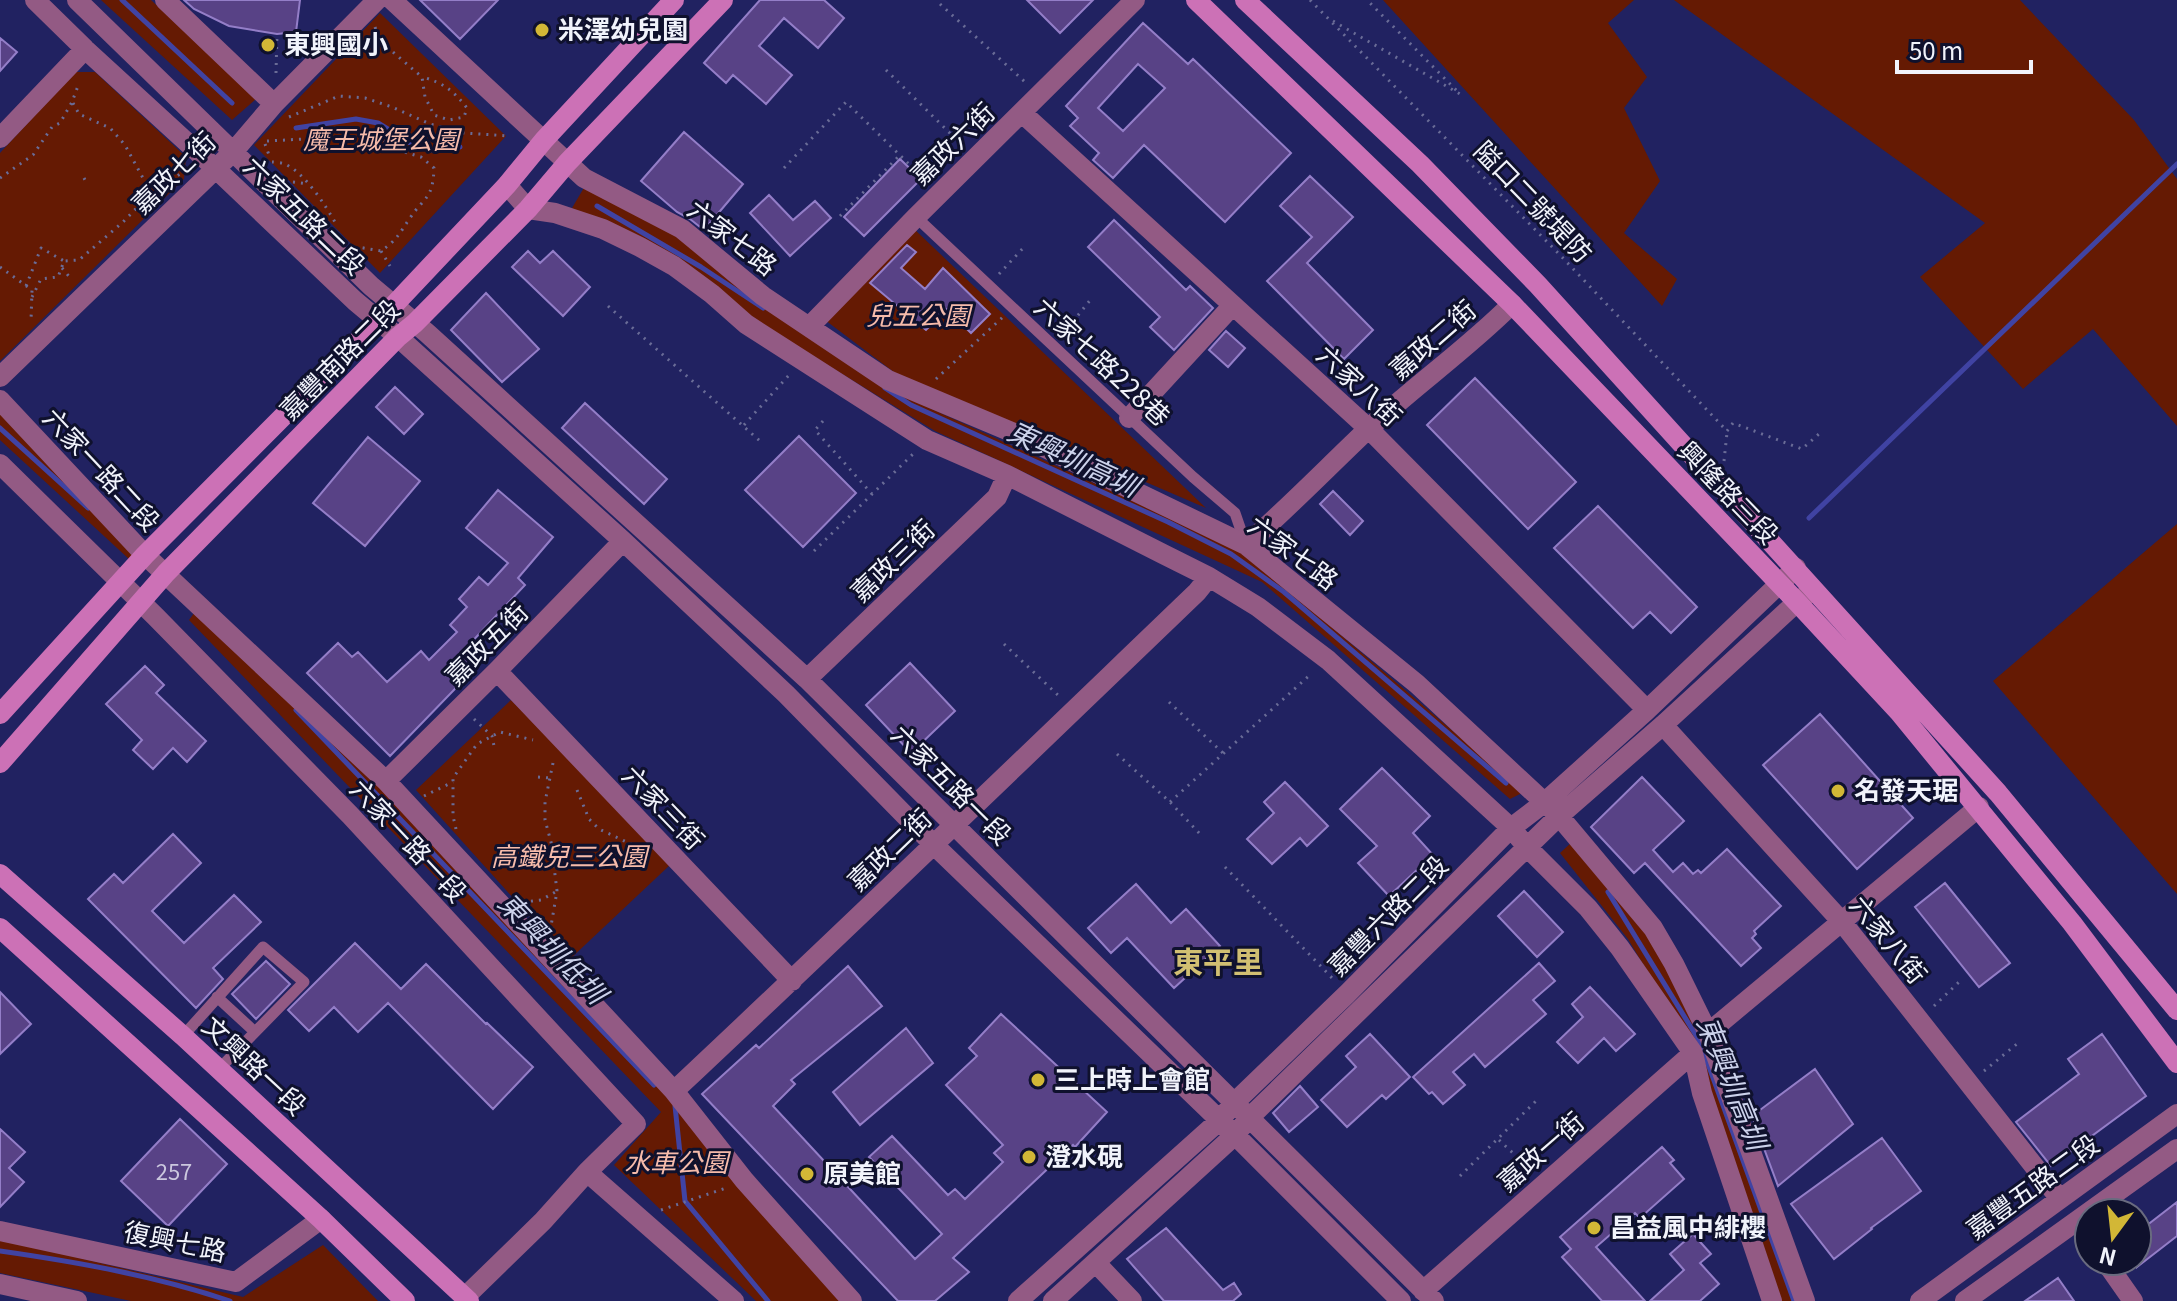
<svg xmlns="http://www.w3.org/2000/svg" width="2177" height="1301" font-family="Georgia,'Noto Sans TC',serif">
<rect width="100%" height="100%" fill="#212261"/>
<path fill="#651a03" d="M101,0H151L256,99L232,120Z
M1383,0H1634L1608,23L1647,77L1624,108L1660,181L1624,233L1677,279L1662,306Z
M1674,0H2020L2134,120L2177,179V426L2093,329L2023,389L1920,277L1985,223Z
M380,13L506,136L380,273L254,145Z
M75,72H95L186,157L184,179L0,361V153Z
M585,186L677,236L912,400L1229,545L1258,564L1524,792L1510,799L1262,582L935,431L572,208Z
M912,227L1206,508L899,376L825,320Z
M0,407L143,546L130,560L0,440Z
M2177,524V894L1993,681Z
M203,601L676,1095L842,1301H756L614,1165L661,1112L189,620Z
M511,700L671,864L569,960L416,790Z
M1572,842L1648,932L1704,1036L1801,1301H1781L1691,1045L1628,939L1560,853Z
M0,1239L243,1297L323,1245L378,1301H131L0,1273Z"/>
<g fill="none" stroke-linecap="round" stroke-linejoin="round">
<path stroke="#4043a3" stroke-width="5" d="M122,0L232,103
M296,128L356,119L378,123L412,144L432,150L460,147
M597,206L701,267L763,308
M885,388L911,405L1168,522L1231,554L1284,592L1506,783
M0,428L88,508
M1809,518L2177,164
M296,710L654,1085
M1608,892L1700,1042L1794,1301
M675,1106L685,1201L768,1301
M0,1251C77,1262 156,1276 230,1301"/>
</g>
<path fill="#584286" stroke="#947ec8" stroke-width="2" fill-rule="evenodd" d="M184,0H300L296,32L277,34L229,26L194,9Z
M420,0H498L460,39Z
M760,0H824L844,18L818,48L784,18L759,46L792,75L766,104L733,75L726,83L704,63Z
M1027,0H1093L1060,33Z
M1143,23L1188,64L1193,59L1291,153L1225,222L1144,145L1113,178L1093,160L1099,153L1070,126L1078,118L1066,106ZM1138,64L1165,88L1123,131L1098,108Z
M0,38L17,52L0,71Z
M684,132L743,184L704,230L690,219L677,212L641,181Z
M900,159L921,179L864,236L844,217Z
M1310,176L1353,217L1307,263L1373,330L1344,359L1267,281L1312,237L1280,206Z
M769,195L793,220L815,201L831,218L790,256L750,213Z
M1114,220L1186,290L1190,286L1213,308L1174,350L1150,327L1160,317L1088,247Z
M907,245L916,252L901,268L925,289L943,268L990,314L971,333L947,309L926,330L870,283Z
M528,251L540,263L553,251L590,287L563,316L512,267Z
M486,293L539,349L502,382L451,330Z
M1226,331L1245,348L1228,367L1209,350Z
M1475,378L1576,482L1528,529L1427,425Z
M395,387L423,414L404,434L376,407Z
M585,403L667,479L644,504L562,428Z
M799,436L856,493L803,547L745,490Z
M368,437L420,481L365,546L313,503Z
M498,490L553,537L518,578L525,585L466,648L481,662L390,756L307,673L338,643L352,657L358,652L387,682L421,651L429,660L457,632L450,625L467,607L459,599L479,577L488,585L508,563L466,528Z
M1333,491L1363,521L1350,535L1320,504Z
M1598,506L1697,607L1671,633L1650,612L1633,628L1554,548Z
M910,663L955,711L911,753L866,705Z
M145,666L164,685L156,693L206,741L187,762L173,748L153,769L133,750L142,740L106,704Z
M1820,714L1913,818L1857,869L1763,765Z
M1382,768L1430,816L1413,833L1433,855L1389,896L1358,863L1377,846L1340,809Z
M1642,777L1684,821L1653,850L1673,872L1683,863L1693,874L1698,870L1701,873L1727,849L1781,906L1754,931L1756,934L1752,938L1761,948L1741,966L1645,863L1634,873L1591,827Z
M1285,782L1328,826L1307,846L1300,838L1272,864L1247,839L1274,813L1264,802Z
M173,834L201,863L152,911L184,943L234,895L261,922L213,968L223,979L196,1008L88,899L114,874L123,883Z
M1945,883L2010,963L1979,987L1915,907Z
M1136,884L1171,923L1186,909L1220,946L1174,988L1127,938L1111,953L1088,928Z
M1524,891L1563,932L1537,957L1498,916Z
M355,943L401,989L426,964L486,1024L487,1023L533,1067L493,1109L388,1003L358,1032L334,1007L309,1031L288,1010Z
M266,961L290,984L256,1019L232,994Z
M1539,963L1555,981L1533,1000L1546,1014L1485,1067L1474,1054L1453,1072L1465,1085L1443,1104L1432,1092L1429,1094L1413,1077Z
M848,966L882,1006L791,1080L795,1084L773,1106L915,1259L942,1234L869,1157L892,1136L948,1195L955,1189L965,1199L1003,1162L994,1153L1003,1145L946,1085L977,1056L969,1048L1001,1014L1107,1112L1075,1147L1073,1145L953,1258L969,1272L935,1301H898L702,1094L756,1045L759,1048Z
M1590,987L1635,1034L1616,1051L1604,1038L1578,1063L1557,1042L1583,1017L1572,1004Z
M0,992L31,1024L0,1054Z
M906,1028L933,1063L860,1125L833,1092Z
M1370,1034L1410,1077L1386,1099L1382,1095L1347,1127L1321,1100L1356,1067L1346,1056Z
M2102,1034L2146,1096L2051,1166L2016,1122L2079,1074L2068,1059Z
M1815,1069L1853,1124L1778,1186L1752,1116Z
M1300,1086L1318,1107L1289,1132L1273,1113Z
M180,1119L227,1164L168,1226L121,1181Z
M0,1129L25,1152L9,1168L24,1182L0,1207Z
M1882,1138L1921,1191L1871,1228L1872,1229L1834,1259L1791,1204Z
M1662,1147L1674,1160L1670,1163L1684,1179L1640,1218L1635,1213L1596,1247L1645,1301H1602L1562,1257L1571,1249L1560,1237Z
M2177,1202V1236L2137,1267V1233Z
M1166,1228L1223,1290L1234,1283L1241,1294L1233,1301H1164L1127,1259Z
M1693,1234L1711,1254L1700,1263L1719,1284L1700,1301H1650L1684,1270L1670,1254Z
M2058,1278L2074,1301H2025Z"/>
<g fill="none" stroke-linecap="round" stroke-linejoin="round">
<path stroke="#6a6c97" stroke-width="3" stroke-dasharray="2 6" stroke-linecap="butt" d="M1310,0L1560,255L1727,431
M940,4L1025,82
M1333,21L1460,94L1367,0
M375,27L380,41L422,77L425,97L434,115L449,120L464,117L467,108C454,91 442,82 422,77
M886,70L962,145
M276,73L277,34
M73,103L79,114L110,128L125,145L144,180L156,188
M289,117L339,96L365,98L392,107L430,124L463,133L510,136
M267,141L304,139L319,133L357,131L381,139L401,151L421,157L434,168C433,199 425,196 410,218C399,234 397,240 381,251L358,247
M265,144L269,155L267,158
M272,162C274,162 284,163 285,164C305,173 326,206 336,224
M784,168L846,102L925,180
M0,178L33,155L52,127L60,123L72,102L78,86
M84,178L87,184
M293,182L308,184
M840,216L900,155
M381,251L390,266
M0,267L32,290L31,321
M62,268L72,280
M999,274L1026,245
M26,286L41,248L64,261
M32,297L41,279L58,277L64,261L79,260L123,222L156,188L182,173
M608,306L760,441
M1063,334L1091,299
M936,379L1004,316
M823,421L815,430L872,494
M744,425L789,375
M1727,431L1733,423L1802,449L1820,433
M1724,461L1727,433
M814,551L914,453
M1004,644L1060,697
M1169,702L1224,754
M474,719L492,736L494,746
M1117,754L1170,802L1200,834
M553,763L545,802V820L551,842L557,891L551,926L555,933
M538,777L550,778
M577,790L589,819L599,829L635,846
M424,796L453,782
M1170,802L1312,673
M456,829L453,816V778L477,744L500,732L533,740
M1225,867L1334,980
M523,902L541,900L557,891
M1934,1006L1959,982
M213,1040L227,1025
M1984,1071L2018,1043
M1499,1140L1531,1170
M1460,1176L1536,1101
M661,1210L726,1188"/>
<path stroke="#935a84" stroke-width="11" d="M916,217L1193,477L1235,513L1246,545
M217,997L255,1032
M183,1036L263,947L304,982L219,1069"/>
<path stroke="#935a84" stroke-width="20" d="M35,0L85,49L216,169L355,301L398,337L623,541L786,694L933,844L1235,1135L1401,1301
M77,0L371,286L427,333L807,679L1434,1301
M165,0L274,104
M392,0L584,178L682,229L763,296L888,380L1014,433L1246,545L1417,684L1559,816L1653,928L1674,964L1708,1033L1805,1301
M1022,113L1369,429L1647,710
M0,138L85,49
M507,185L528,209L555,213L603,229L640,247L674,266L712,294L746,324L927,440L1007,475L1163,554L1209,577L1258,607L1328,660L1511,828L1527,847L1588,908L1620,948L1693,1053L1702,1093L1772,1301
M809,327L916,217L1135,0
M0,377L234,151L274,104L377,0
M0,400L145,555L386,781L674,1091L744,1180L852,1301
M1129,418L1233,305
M0,464L155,616L350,815L636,1124L587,1172L734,1301
M1246,545C1288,508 1327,468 1367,430C1414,386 1467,349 1512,304
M497,671L792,981
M807,679L997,497L1007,475
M1663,725L1842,922L2060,1199
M386,781L497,671L623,541
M1708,1033L1979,807
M674,1091C850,926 1023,759 1197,592L1209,577
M2077,1221L2089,1238
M0,1231L236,1282L321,1219
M2105,1261L2133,1301
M1096,1263L1132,1301
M0,1284L77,1301
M1423,1291L1693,1053
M465,1297L543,1221L587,1172
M1018,1301L1219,1121L1234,1103L1347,994L1511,828L1545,802L1647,710L1796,568
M1053,1301L1235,1135L1249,1118L1559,816L1663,725L1797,602L1809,593
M1920,1301L2177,1114
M1965,1301L2177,1149"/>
<path stroke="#cc71b6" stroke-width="20" d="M1196,0L1512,304L1797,602L1899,712L2072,923L2177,1063
M1245,0L1420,164L1538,285L1998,793L2177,1010
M0,714L145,555L393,306L507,185L544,140L674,0
M0,763L166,573L398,337L415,323L528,209L567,163L723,0
M0,874L183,1036L469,1301
M0,928L321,1219L405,1301"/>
</g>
<g fill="#d2b736" stroke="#0f112d" stroke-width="3">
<circle cx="542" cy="30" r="8"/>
<circle cx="268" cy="45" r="8"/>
<circle cx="1838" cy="791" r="8"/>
<circle cx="1038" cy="1080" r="8"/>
<circle cx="1029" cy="1157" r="8"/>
<circle cx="807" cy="1174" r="8"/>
<circle cx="1594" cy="1228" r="8"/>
</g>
<g text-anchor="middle" stroke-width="6" stroke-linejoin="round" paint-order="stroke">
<g font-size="22" fill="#cbc7de">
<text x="174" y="1180">257</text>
</g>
<g font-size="26" font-weight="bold" fill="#f1f3fb" stroke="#0f112d" text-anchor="start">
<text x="558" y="39">米澤幼兒園</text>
<text x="284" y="54">東興國小</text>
<text x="1854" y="800">名發天琚</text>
<text x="1054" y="1089">三上時上會館</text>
<text x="1045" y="1166">澄水硯</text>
<text x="823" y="1183">原美館</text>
<text x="1610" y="1237">昌益風中緋櫻</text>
</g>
<g font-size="26" font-style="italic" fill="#f6bbaa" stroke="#0f112d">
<text x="381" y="149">魔王城堡公園</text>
<text x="918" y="325">兒五公園</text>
<text x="569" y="866">高鐵兒三公園</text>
<text x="676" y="1172">水車公園</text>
</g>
<g font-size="26" fill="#f1f3fb" stroke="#0f112d">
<text transform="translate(953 144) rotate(-44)" y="9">嘉政六街</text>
<text transform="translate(174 173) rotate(-44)" y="9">嘉政七街</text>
<text transform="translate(1533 202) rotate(46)" y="9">隘口二號堤防</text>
<text transform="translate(304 216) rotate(44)" y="9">六家五路二段</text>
<text transform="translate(732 238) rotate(38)" y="9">六家七路</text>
<text transform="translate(1433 340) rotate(-41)" y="9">嘉政二街</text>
<text transform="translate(340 360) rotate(-45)" y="9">嘉豐南路二段</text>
<text transform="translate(1102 362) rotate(43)" y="9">六家七路228巷</text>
<text transform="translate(1359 386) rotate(43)" y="9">六家八街</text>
<text transform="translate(101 470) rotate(47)" y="9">六家一路二段</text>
<text transform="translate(1728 493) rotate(46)" y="9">興隆路三段</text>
<text transform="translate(1293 553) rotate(37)" y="9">六家七路</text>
<text transform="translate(893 561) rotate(-44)" y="9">嘉政三街</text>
<text transform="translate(487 644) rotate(-45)" y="9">嘉政五街</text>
<text transform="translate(951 785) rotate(45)" y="9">六家五路一段</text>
<text transform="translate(663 808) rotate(46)" y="9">六家三街</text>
<text transform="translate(408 841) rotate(47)" y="9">六家一路一段</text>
<text transform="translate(890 850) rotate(-44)" y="9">嘉政二街</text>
<text transform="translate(1388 916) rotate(-45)" y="9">嘉豐六路二段</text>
<text transform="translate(1888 940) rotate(51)" y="9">六家八街</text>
<text transform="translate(254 1066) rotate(43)" y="9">文興路一段</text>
<text transform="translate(1541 1152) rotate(-41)" y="9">嘉政一街</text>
<text transform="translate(2033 1187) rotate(-36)" y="9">嘉豐五路二段</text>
<text transform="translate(175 1242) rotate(12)" y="9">復興七路</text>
</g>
<g font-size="28" font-style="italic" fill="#cbd1ea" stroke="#0f112d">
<text transform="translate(1073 459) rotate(25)" y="10">東興圳高圳</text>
<text transform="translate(552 948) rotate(46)" y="10">東興圳低圳</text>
<text transform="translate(1732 1083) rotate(68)" y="10">東興圳高圳</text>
</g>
<g font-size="30" font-weight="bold" fill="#d1bf72" stroke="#0f112d">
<text x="1218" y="973">東平里</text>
</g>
</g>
<g transform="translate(2113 1237) rotate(195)"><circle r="38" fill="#0f112d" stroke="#696b7f" stroke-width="2"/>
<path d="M0-6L14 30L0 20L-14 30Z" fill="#d2b736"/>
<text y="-12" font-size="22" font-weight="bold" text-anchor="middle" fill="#f1f3fb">N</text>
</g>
<path d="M1897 60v12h134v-12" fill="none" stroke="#f1f3fb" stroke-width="4"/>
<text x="1909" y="60" font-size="24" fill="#f1f3fb" stroke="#0f112d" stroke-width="6" paint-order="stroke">50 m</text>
</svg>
